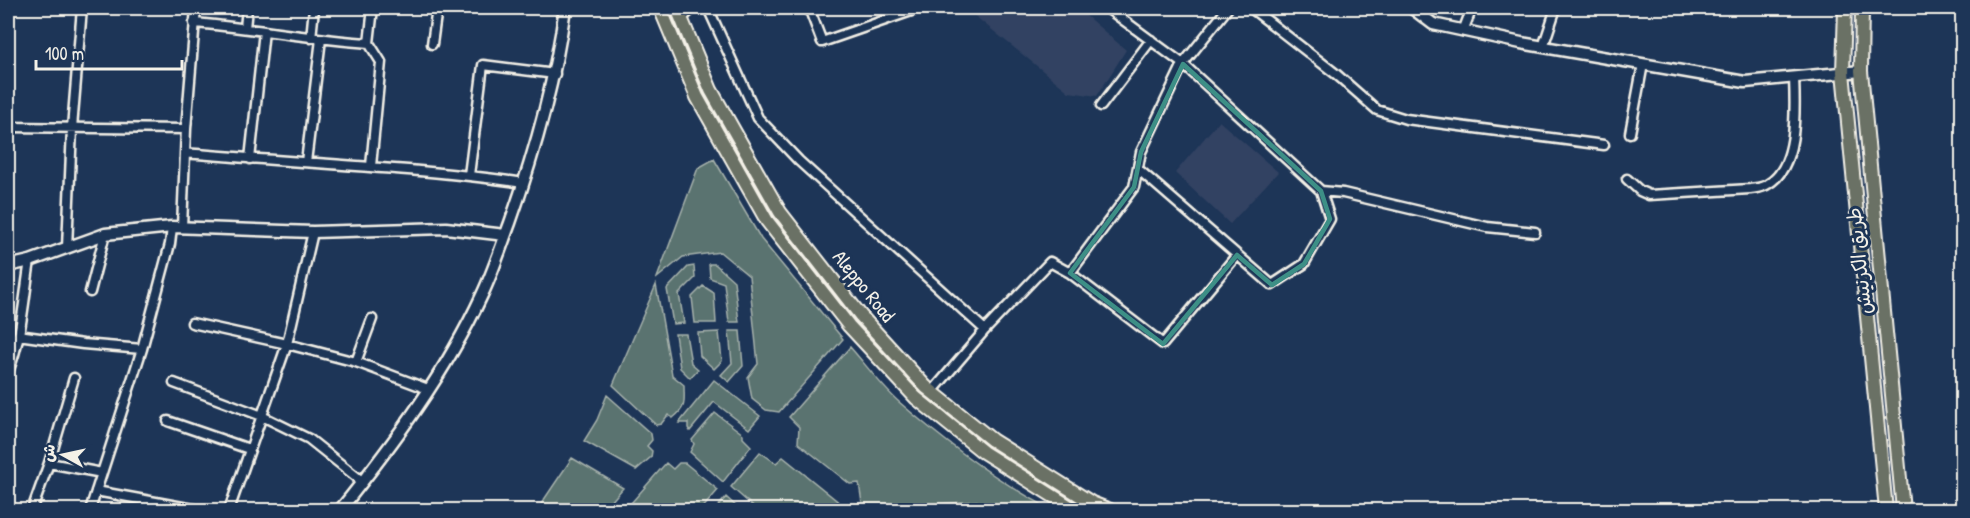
<svg xmlns="http://www.w3.org/2000/svg" width="1970" height="518" font-family="'Patrick Hand','Playpen Sans Arabic',sans-serif">
<rect width="100%" height="100%" fill="#1d3557"/>
<filter id="ink" filterUnits="userSpaceOnUse"><feTurbulence type="fractalNoise" baseFrequency=".0167" numOctaves="2"/><feDisplacementMap in="SourceGraphic" scale="12" xChannelSelector="R" yChannelSelector="G"/><feConvolveMatrix kernelMatrix="1 2 1 2 8 2 1 2 1" color-interpolation-filters="sRGB"/></filter>
<g filter="url(#ink)">
<path fill="#324262" d="M965,8H1077L1126,50L1097,96L1069,92Z
M1219,121L1278,172L1230,224L1175,173Z"/>
<path fill="#5a7370" stroke="#a7b2ac" stroke-width="1.5" d="M664,8H667C702,96 745,182 803,258C823,284 846,309 868,334C895,364 922,395 954,421C997,455 1046,485 1095,510H1089L1027,475L966,434L928,403L854,324L767,213L700,93Z
M714,159L761,239L843,339L779,412L766,410L752,399L748,377L758,364L749,276L720,252L683,257L657,278L698,168Z
M709,264H715L734,281L739,322H729L724,283L710,278Z
M694,266L695,278L679,294L684,323L673,324L667,289L688,267Z
M656,285L672,375L684,385C684,402 687,407 673,418L668,415L661,424L656,425L613,385Z
M703,286L714,293L716,323H695L692,297Z
M729,331H740L743,366L729,382L721,375L732,363Z
M719,332L722,361L714,369L700,356L698,333Z
M675,334H686L691,363L698,369L690,378L680,368Z
M850,347C866,365 881,386 899,402C946,443 995,480 1050,509L1049,510H982L977,501L863,510L859,483L850,484L798,443L799,427L789,417Z
M714,380L760,416L749,429L714,402L690,431L688,428V423H679Z
M607,395L651,434L652,440L647,446L652,451L651,457L636,470L584,441L597,420Z
M715,413L743,434V438L751,446L723,482L690,452L694,444L692,440Z
M760,452L776,463L783,457L841,504L842,510H757L731,487Z
M572,458L623,488L604,510H537Z
M666,463L673,469L679,463H685L718,490L701,510H625Z
M726,497L740,510H715Z"/>
<g fill="none" stroke-linecap="round" stroke-linejoin="round">
<g stroke="#f4f1e8" stroke-width="13">
<path id="street" d="M708,8L758,118L799,161L985,330
M809,8L822,42L920,8
M1107,8L1183,64L1228,8
M1251,8L1336,74L1377,110L1406,119L1604,145
M681,19L693,8
M194,23C253,28 311,39 369,43L381,62L371,166
M245,28L247,8
M1463,31L1472,8
M311,38L314,8
M369,43L373,8
M432,44L437,8
M1543,47L1556,8
M1101,106L1151,40
M8,127L186,129
M1630,133L1643,64
M185,153C298,163 412,167 524,183
M250,159L264,31
M306,162L321,39
M1138,169L1272,285L1304,264L1330,219L1321,191
M469,175L483,65L555,74
M1627,179L1640,191L1649,195L1750,189C1756,188 1763,188 1768,184C1799,166 1795,107 1794,77
M182,227L186,129L196,8
M67,248L72,128L82,8
M1070,273L1134,187L1141,152L1183,64L1321,191L1343,193L1487,227L1535,232
M90,292L105,234
M192,323L287,344L356,362L428,389
M18,335L83,344L142,349
M356,362L372,319
M8,372C22,338 24,297 30,261
M174,383L262,416L309,439L363,482
M932,392L985,330L1050,262L1070,273L1163,344L1237,255
M168,421L249,449
M49,463L102,473
M96,491L199,510
M32,510L49,463L74,378
M90,510L142,349L170,244L172,227
M229,510L287,344L313,232"/>
</g>
<g stroke="#f4f1e8" stroke-width="15">
<path id="secondary" d="M1412,8L1433,24L1521,43L1745,82L1861,71
M8,266L30,261L105,234L172,227L313,232L446,228L505,235
M340,510C393,444 446,373 482,295C493,272 501,247 510,223C535,152 555,82 565,8"/>
</g>
<g stroke="#f4f1e8" stroke-width="16">
<path id="primary" d="M660,8L697,97L767,221L849,326L916,398L983,452L1075,510
M677,8L711,90L780,212L861,316L926,387L992,440L1092,503L1110,510
M1845,8L1843,72L1886,510
M1862,8L1861,71L1903,510"/>
</g>
<use href="#street" stroke="#1d3557" stroke-width="8"/>
<use href="#secondary" stroke="#1d3557" stroke-width="10"/>
<use href="#primary" stroke="#6b7165" stroke-width="12"/>
</g>
</g>
<path fill="none" stroke="#3d8f86" stroke-width="4.5" stroke-linejoin="round" d="M1183,64L1321,191L1330,219L1304,264L1272,285L1237,255L1163,344L1070,273L1134,187L1141,152Z"/>
<g text-anchor="middle" stroke-width="6" stroke-linejoin="round" paint-order="stroke">
<g font-size="20" fill="#f4f1e8" stroke="#1d3557">
<text transform="translate(1859 261) rotate(-96)" y="7">طريق الكرنيش</text>
<text transform="translate(864 286) rotate(51)" y="7">Aleppo Road</text>
</g>
</g>
<rect width="1970" height="518" fill="none" stroke="#1d3557" stroke-width="30"/>
<rect x="15" y="15" width="1940" height="488" fill="none" stroke="#f4f1e8" stroke-width="2" filter="url(#ink)"/>
<g transform="translate(63 455) rotate(278)" stroke="#1d3557" stroke-width="4.5" paint-order="stroke">
<path d="M0-4.5L10 22L0 15L-10 22Z" fill="#f4f1e8"/>
<text y="-9" font-size="16" font-weight="bold" text-anchor="middle" fill="#f4f1e8">ش</text>
</g>
<path d="M36 60v9h146v-9" fill="none" stroke="#f4f1e8" stroke-width="3"/>
<text x="45" y="60" font-size="18" fill="#f4f1e8" stroke="#1d3557" stroke-width="4.5" paint-order="stroke">100 m</text>
</svg>
